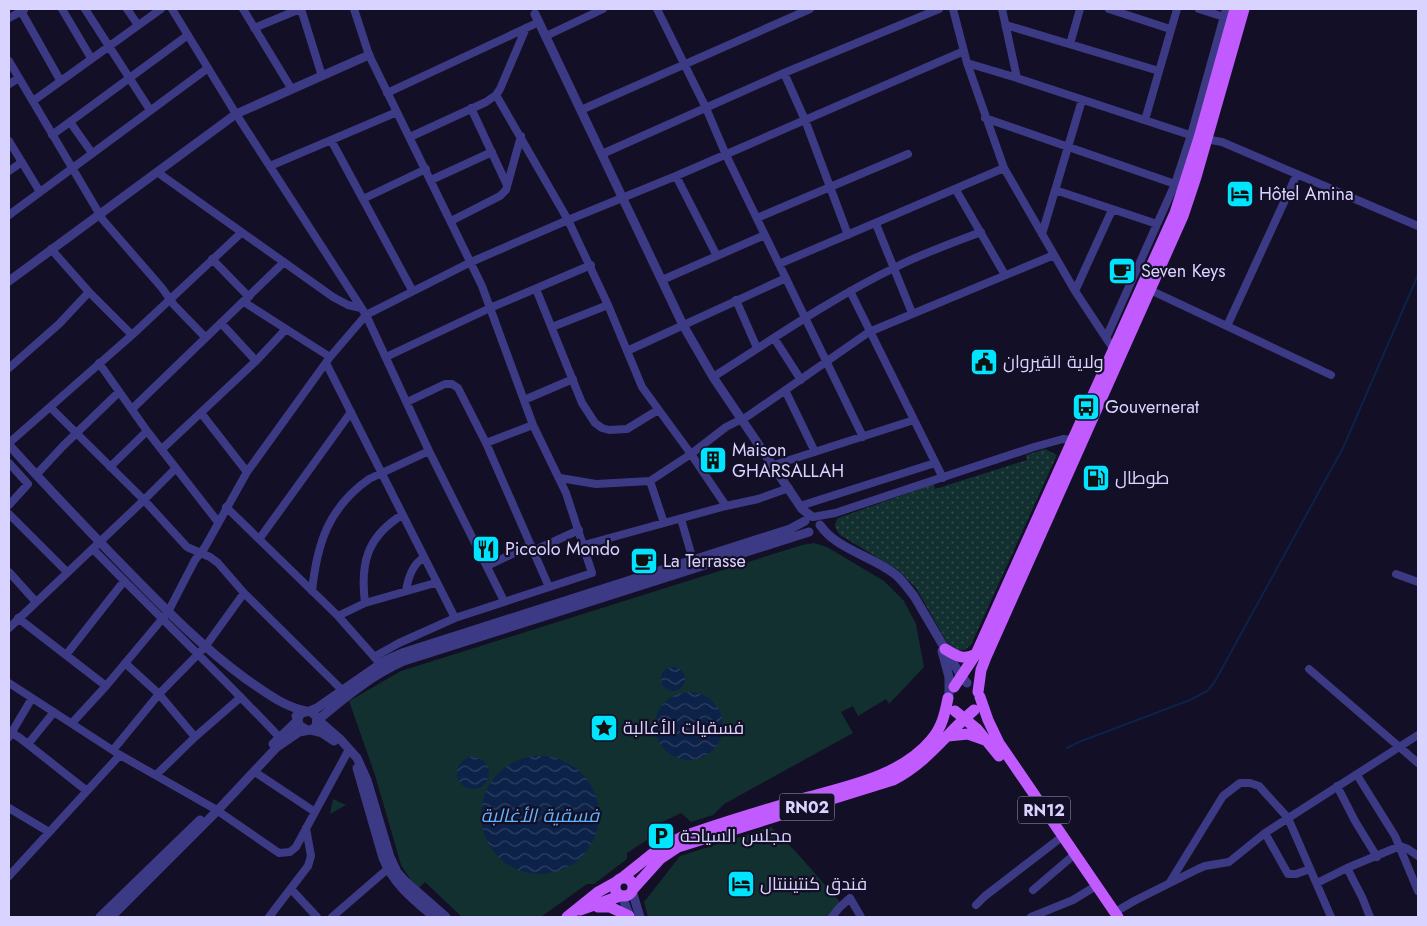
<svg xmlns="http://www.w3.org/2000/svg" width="1427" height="926" font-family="Jost,Cairo,sans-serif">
<defs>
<pattern id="grass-dots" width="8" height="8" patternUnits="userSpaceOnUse" patternTransform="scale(1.25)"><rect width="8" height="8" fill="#12302f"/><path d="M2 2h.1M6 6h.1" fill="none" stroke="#344d4e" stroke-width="1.8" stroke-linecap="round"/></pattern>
<pattern id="water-waves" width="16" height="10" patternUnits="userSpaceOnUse" patternTransform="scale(1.25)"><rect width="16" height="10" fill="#0c2248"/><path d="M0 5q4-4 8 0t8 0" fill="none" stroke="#2f4163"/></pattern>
</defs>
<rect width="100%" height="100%" fill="#130f26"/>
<path fill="url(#grass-dots)" d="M1045,449L1057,455L971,645L965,650H957L948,644L916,588L898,570L840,535C835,529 833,525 838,518L934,484L935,489L1027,460L1026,455Z"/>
<path fill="#12302f" d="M814,543L827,547L884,581L904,601L916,624L924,667L889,704L886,699L858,716L853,706L841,712L853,733L724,804L713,815L691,822L681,813L648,829L647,840L627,853V859L594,884H587L541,917H462L425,882L417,890L401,865L375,775L349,701L401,671L802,545Z
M333,799L346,805L330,814Z
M771,827L797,853L840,902L829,917H648L644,902L680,856Z"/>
<path fill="url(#water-waves)" d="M661 679a12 12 0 1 1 24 0a12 12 0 1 1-24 0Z
M655 726a34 34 0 1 1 68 0a34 34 0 1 1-68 0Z
M481 815a59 59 0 1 1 118 0a59 59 0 1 1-118 0Z
M457 773a16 16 0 1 1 32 0a16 16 0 1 1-32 0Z"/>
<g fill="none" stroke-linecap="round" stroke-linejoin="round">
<path stroke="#0c2248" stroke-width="2" d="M1067,748L1079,742L1190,700L1207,691L1214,683L1343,448L1418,275"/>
<path stroke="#3d3a85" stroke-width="8" d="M62,9L91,58
M85,9L150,110
M127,9L138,25
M172,9L236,114L366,315L429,451L504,601
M243,9L291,88
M301,9L322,76
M354,9L369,55L482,286L533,425L566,493L592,573L455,618L399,643L374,657
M657,9L706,108L726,155L863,437
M953,9L967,63L1004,168L1075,291L1114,350
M1002,9L1017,78
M1109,9L1170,29
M1199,9L1224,17
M21,11L60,80
M9,18L24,10
M1006,25L1159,71
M254,28L300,9
M546,36L603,9
M1070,44L1080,9
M9,61L103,220L162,288L174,305L205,337
M967,63L1017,78L1199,138L1222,142L1418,226
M784,73L805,120L848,235
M9,84L19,78
M387,93L539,22
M496,95L568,220L608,305L642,387L691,454L726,506
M33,101L161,9
M471,108L507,185
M581,110L810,9
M985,118L1175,184
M1145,120L1177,9
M70,122L92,153
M52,135L188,35
M410,137L486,102L496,95L500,89L526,28
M331,140L412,290
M9,141L40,192
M602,154L784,73L939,9
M270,166L397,112
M9,171L22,162
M157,172L333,297L348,305L361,308
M676,176L717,256
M431,180L492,152
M956,190L1005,275
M1055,190L1157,224
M363,199L426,169
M9,215L208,68
M757,218L908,154
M451,221L500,196L506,190L521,136
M876,224L912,313
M1042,234L1082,100
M51,249L89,292L132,335
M212,259L249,297
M779,264L1004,168
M662,280L765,235
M536,289L582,403L595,423L602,428L609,430L627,429L658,410
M1150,290L1331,375
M850,291L943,478
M1075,291L1112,210
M736,300L757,348
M244,302L330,357
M221,323L256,361
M1227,326L1297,174
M552,327L608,305
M774,338L801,380
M1106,338L1175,184L1191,135L1226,9
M627,351L786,278
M386,357L490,308L591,265
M99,363L147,431L218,522
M326,363L455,618
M9,368L59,324L89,292
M713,377C773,339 832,298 896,267C923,253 952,243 981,232
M785,390L815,452
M524,400L573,379
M407,402L445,384H452L458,388L486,443L549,587
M50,407L144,500L187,547L210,557L218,563L244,593L342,690
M132,409L284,262
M201,413L247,472
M9,443L132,335L241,233
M486,443L533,425
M162,449L256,361L286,329
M9,463L28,484L9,505
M774,465L914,420
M110,467L147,431
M36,475L63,446L119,392
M560,478L596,484L650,481L691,454L726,427L748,416L869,332L1054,255
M650,481L664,523
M800,506L935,463
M226,507L338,616L377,660
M9,514L67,572
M813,517L835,513L1034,447L1063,439L1075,440
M681,519L693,560
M260,538L351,412
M584,545L726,506L758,499L789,488
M93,549C155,613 219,673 280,738
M533,551L579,530
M487,566L531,545
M9,572L36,602
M1396,574L1418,582
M312,591C317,544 328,508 369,479L429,451
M406,591C408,578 412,565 423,558
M365,603C360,563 367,537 402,515
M338,616L365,603L435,583
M18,618L106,686
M9,628L144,500L176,468
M66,655L124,581
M125,663L159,694L195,737
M1309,669L1418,763
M9,683L120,755L215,809L279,853L290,852L296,847L347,753
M72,723L106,686L168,612L195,560L205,547L247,472L330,357L366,315L471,262L568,220L676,176L964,51
M9,733H12L20,738L87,791
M9,737L32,698
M28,744L54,712
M113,750L159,694L205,647L244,593
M255,772L315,812
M156,775L195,737L241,697
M1357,775L1395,836L1418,891
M1337,786L1355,821L1377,857
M9,808L49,832
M1265,833L1288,874H1296L1310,869
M1347,868L1362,897L1370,917
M9,876L120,755
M1170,882L1223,796L1240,783H1250L1259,786L1288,818L1331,917
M1317,883L1347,868L1400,846L1408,849L1418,856
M291,889L317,917
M1033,890L1075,854
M976,905L985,896L1063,836
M1115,912L1136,900L1198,869L1205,866L1229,862L1265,833L1418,735
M269,917L308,866L311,856L306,828
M332,917L391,866
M832,917L839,908L850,898L861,917
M1031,917L1073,900L1091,889"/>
<path stroke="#3d3a85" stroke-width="9" d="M535,14L683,325L713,377L802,509L811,516
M9,281L236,114L369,55
M9,445C47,487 86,528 126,569C164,608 202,647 246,679C265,692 284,707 306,711
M820,525C837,550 873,556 896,575C903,581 908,589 914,596L961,676L967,683
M942,651L949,677V695
M310,711L317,708L386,660L402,653L790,529L805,521
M310,730L322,733L334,741
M273,744L298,720L296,716
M357,768L383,858C393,884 414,900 434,917
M632,891L640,917
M622,896L630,917
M100,917L200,820
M111,917L217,811L277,747L299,732L310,730L316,727L317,717L310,711L301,713L298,719L299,725L307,730
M446,917L406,882L397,872L390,857L367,780L357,758L341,740L318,720C344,698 372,675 404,661L809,532"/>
<path stroke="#c25bff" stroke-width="11" d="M945,649C956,656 965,661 976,654
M954,687L976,654L1175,213L1199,138L1235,9
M978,692L981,670L986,657L1183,216L1196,177L1244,9
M980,697L988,720L999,743L1118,917
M955,711L977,729L999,756
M948,736L968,734L985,740
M615 887a9 9 0 1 1 18 0a9 9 0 1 1-18 0Z
M622,878L657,850L682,837C720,823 759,812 798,800C843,787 899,778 931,740C942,728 945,713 948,698
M633,889L660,859L678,847L893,780C928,762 945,735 974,710
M598,907H610L629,916
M580,910L620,896
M567,917L598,892L616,882"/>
</g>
<defs>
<g id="hotel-square" transform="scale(1.4375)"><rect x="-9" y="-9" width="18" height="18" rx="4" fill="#00e5ff" stroke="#130f26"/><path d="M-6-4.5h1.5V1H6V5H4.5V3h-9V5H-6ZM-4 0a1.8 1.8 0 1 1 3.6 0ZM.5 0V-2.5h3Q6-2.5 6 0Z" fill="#111"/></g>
<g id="cafe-square" transform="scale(1.4375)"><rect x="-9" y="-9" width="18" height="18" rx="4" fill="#00e5ff" stroke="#130f26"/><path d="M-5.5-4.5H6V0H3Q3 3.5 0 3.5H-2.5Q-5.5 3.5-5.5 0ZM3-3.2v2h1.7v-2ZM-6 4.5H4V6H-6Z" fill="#111"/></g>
<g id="civic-square" transform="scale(1.4375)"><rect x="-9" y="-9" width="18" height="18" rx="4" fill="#00e5ff" stroke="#130f26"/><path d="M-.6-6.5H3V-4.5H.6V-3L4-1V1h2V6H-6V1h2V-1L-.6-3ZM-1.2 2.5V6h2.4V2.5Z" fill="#111"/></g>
<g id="bus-square" transform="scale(1.4375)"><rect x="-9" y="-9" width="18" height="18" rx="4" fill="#00e5ff" stroke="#130f26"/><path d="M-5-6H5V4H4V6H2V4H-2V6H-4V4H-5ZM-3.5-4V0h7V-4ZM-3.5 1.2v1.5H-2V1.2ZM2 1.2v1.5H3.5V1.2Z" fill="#111"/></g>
<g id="building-square" transform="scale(1.4375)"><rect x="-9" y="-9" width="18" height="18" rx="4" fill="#00e5ff" stroke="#130f26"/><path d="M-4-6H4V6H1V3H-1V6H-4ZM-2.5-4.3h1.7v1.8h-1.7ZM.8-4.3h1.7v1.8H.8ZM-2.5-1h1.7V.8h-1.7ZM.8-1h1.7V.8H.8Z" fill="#111"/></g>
<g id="fuel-square" transform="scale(1.4375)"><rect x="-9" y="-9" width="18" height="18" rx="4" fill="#00e5ff" stroke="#130f26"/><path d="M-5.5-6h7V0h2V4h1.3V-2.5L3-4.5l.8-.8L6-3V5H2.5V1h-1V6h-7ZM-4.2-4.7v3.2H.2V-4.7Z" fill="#111"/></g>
<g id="restaurant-square" transform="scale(1.4375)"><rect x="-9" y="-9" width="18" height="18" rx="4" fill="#00e5ff" stroke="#130f26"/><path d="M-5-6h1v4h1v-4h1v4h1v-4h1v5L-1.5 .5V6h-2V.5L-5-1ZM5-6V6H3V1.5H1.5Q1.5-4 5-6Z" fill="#111"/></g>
<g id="sight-square" transform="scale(1.4375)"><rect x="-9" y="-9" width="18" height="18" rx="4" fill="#00e5ff" stroke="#130f26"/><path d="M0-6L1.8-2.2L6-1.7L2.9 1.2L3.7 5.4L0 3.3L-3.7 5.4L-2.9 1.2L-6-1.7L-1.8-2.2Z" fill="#111"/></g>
<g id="parking-square" transform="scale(1.4375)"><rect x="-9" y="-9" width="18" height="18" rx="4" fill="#00e5ff" stroke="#130f26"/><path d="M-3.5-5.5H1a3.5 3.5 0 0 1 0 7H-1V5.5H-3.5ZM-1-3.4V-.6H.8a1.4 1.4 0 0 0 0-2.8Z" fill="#111"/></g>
</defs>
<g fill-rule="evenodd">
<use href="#hotel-square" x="1240" y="194"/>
<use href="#cafe-square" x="1122" y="271"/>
<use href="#civic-square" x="984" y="362"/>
<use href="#bus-square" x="1086" y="407"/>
<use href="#building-square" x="713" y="460"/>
<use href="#fuel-square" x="1096" y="478"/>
<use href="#restaurant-square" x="486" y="549"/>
<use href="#cafe-square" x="644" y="561"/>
<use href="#sight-square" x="604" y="728"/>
<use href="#parking-square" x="661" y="836"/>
<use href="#hotel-square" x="741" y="884"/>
</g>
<g text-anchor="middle" stroke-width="4.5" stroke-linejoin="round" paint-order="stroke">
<g fill="#130f26" stroke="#9e99be" stroke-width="1">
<rect x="779.5" y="793.5" width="55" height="27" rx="4"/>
<rect x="1018" y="796.5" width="52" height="27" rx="4"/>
</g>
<g font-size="16" font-weight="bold" fill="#d9d4ff">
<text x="807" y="813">RN02</text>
<text x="1044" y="816">RN12</text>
</g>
<g font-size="18" fill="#d9d4ff" stroke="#130f26" text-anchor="start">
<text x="1259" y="200">Hôtel Amina</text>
<text x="1141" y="277">Seven Keys</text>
<text x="1003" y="368">ولاية القيروان</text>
<text x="1105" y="413">Gouvernerat</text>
<text x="732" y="456">Maison<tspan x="732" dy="21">GHARSALLAH</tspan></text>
<text x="1115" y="484">طوطال</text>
<text x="505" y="555">Piccolo Mondo</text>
<text x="663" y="567">La Terrasse</text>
<text x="623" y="734">فسقيات الأغالبة</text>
<text x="680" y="842">مجلس السياحة</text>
<text x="760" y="890">فندق كنتيننتال</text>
</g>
<g font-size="19" font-style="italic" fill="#62b6ff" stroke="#130f26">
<text x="540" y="822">فسقية الأغالبة</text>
</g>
</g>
<rect width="1427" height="926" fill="none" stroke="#d9d4ff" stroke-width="20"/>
</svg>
